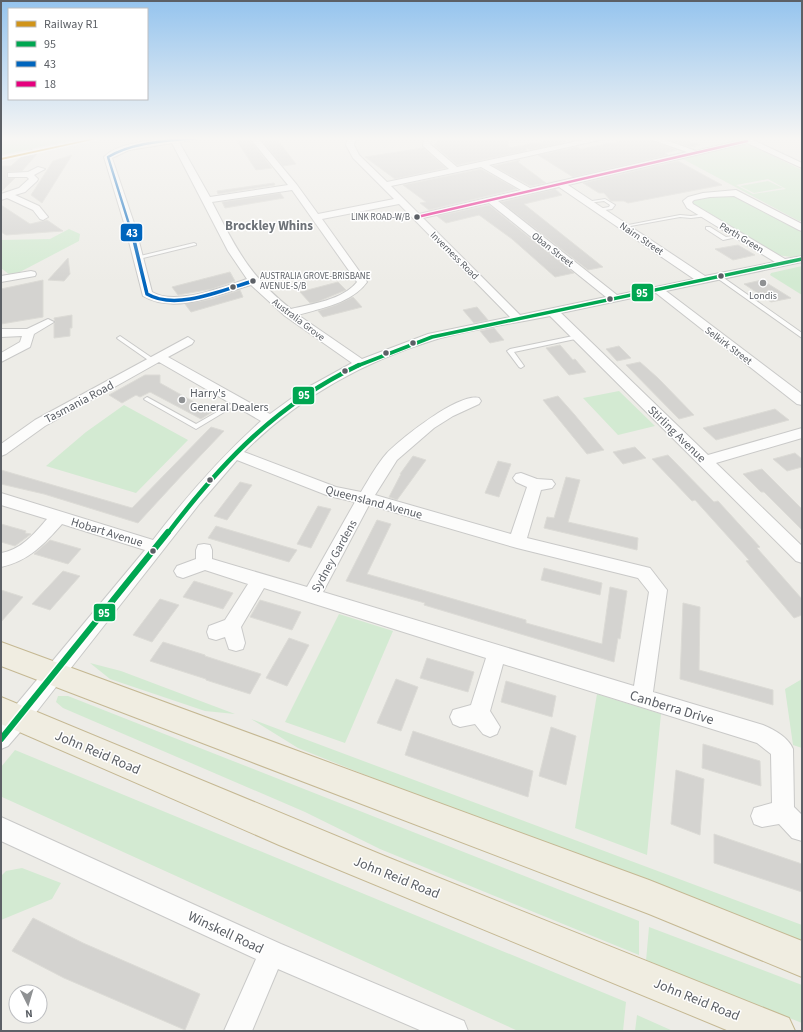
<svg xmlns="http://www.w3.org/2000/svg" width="803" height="1032" font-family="'Source Sans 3',sans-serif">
<rect width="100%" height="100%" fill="#edece7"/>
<path fill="#d3ead2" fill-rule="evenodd" d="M1,138H82L1,155Z
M740,144L752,146L802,170V221H799L681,158ZM768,179L786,189L753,194L736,185Z
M768,181L783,188L754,193L740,186Z
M732,194L802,230V255L791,257L777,255L691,204V200L694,199Z
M69,229L80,234L79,241L18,273L10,275L1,268V240L50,239Z
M802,266V295L770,275L771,273Z
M619,391L655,426L618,435L583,398Z
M124,405L188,440L136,493L46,466L86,432Z
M339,614L393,631L345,743L285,722Z
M90,663L121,671L235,714L205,711L110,679Z
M802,679V748L793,745L785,689Z
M597,694L661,714L647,855L575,828Z
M58,696H68L639,921V955L380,849L305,812L63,708L56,702Z
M251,719L802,925V947L663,894L298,748Z
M15,750L626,1002L623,1031H518L2,797L1,767Z
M22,868L61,883L52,899L1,920V876L6,871Z
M649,927L802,985V1023L646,961Z
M637,1015L673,1031H635Z"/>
<path fill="#d4d3d0" stroke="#dcdbd6" d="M249,138V139L272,168L256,170L236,140Z
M260,138H276L296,164L283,166Z
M441,138H508L509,148L560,138L567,142L530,150L527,148L526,151L457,165L434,145Z
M621,138H646L677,150L665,153L668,155L573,177L538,155L577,147L581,149L620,141Z
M665,138H679L700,145L690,147Z
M31,148L37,154L22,171L7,172V178H15L1,192V166H11Z
M423,148L446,168L395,179L365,157Z
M72,155L42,203L31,195L53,161Z
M520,160L518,162L546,183L530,186L493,166Z
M678,161L722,185L628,203L624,201H611L604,193H599L583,183Z
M481,169L517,189L429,210L420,203L426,202L403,185Z
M274,183L275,185L218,194L217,191Z
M555,189L562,195L524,204L603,267L588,270L501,202Z
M280,193L284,198L225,208L222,202Z
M1,205L30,224L47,220L63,231L6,235L1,232Z
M489,205L574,273L555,277L512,239L479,215L446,223L437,216Z
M738,245L755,255L733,260L715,249Z
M68,258L70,274L64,281L48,280Z
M230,272L235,281L212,289L178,295L172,287Z
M43,280V317L1,324V289Z
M762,280L791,298L771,302L744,284Z
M338,282L346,290L317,302L310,303L300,292Z
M240,290L243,297L191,312L185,304L212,299Z
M353,297L362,307L323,317L318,311L336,305Z
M477,307L488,320L474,323L463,310Z
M72,315V328H70V336L54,338V324L55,322L54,318Z
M494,328L504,340L490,343L480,331Z
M560,345L573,360L575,359L586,372L569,375L546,348Z
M619,346L631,358L617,361L606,349Z
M640,362L658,378L694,415L679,419L626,365Z
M145,375H160V383L212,412L201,419L150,392L140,397L136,395L122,403L109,395Z
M558,396L574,414L604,450L587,454L543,400Z
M775,409L789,420L716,440L703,428Z
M211,427L224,431L184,473L138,523L44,494L1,484V470L132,508Z
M635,447L646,458L623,464L613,452Z
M795,453L802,459V467L787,471L773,459Z
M668,455L714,502L718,501L760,547L757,548L802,599V615L794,618L746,561L749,560L695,500L692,501L652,459Z
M413,456L426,460L397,500L389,497L401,474H400Z
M498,461L511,464L499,497L485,493Z
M762,469L802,509V530L764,492H761L743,474Z
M566,477L580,480L568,522L638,538L637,550L544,528L547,517L554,518Z
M240,482L252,485L227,520L214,516Z
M318,506L331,509L311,548L297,544Z
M377,520L391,524L367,574L526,620V623L602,644L610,587L627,591L620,639L618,638L614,662L424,605L425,603L346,581Z
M1,524L26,531L25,533L31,534L15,546L1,542Z
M216,526L297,550L289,562L208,538Z
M50,540L81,549L68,564L34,554Z
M544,568L602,583L600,595L541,580Z
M63,571L80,576L50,610L32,604Z
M194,581L233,593L223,609L183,597Z
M1,590L23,597L1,622Z
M160,599L179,605L152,642L133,635Z
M260,600L301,612L292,630L250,617Z
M683,603L700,607L699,670L773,690V705L680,679Z
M289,638L309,645L287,686L266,678Z
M163,642L205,655V656L261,674L250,694L206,680V679L150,661Z
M427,658L474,672L468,692L420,678Z
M396,679L418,687L401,731L377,723Z
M506,681L556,696L552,717L501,702Z
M551,727L576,736L566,785L539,776Z
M413,731L533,771L528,797L405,755Z
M703,744L760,761L761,786L702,768Z
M676,770L704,779L700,835L671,824Z
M714,834L802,864V892L714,863Z
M33,918L83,943L200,994L185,1030L64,978L12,951Z"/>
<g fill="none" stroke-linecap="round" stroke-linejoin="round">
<g stroke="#c9c9c8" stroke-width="2">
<path id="lane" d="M605,199L615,205L612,209L598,211V209L609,207L610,205L604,201L588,203L586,202Z
M705,214L707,215V216L691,218L680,217L625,227L623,226L680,215L691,216Z
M706,227H710L726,237L740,235L742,236L723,240L706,229Z
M194,243L196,244V245L139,259L136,257Z
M717,276H721L802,333V338L717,278Z
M578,335L581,337L580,338L514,352L524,366L521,368L519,367L507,351L510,349Z
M120,336L155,360V362H151L118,339L117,338Z
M147,397L196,424L236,401H240L241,402L196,429L145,400L144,399Z"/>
</g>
<g stroke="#c9c9c8" stroke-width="2">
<path id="street" d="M175,138H203L179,142L210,197L288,185L250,138H258L297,185L318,214L394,199L353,158L346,145L348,138H356L354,145L359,155L387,182L449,169L423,146L424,138H432L430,144L457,167L592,138H608L489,165L530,188L687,152L647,138H660L696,151L741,140L738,138H749L802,163V168L747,143L568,185L705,276L775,262L687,208L683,201L688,197L703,193L736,190L802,224V231L799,230L734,196L710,197L694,200L692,202L693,204L785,259L802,256V262L666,291L802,394V405L797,404L656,293L561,313L708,455L802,428V438L716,463L802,546V563L796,561L550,316C512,324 471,329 434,340C362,362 297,399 244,452L336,487L361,492C369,479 377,464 387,453C402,438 458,393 479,398L481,401L479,404L453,416L434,428L397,460L375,495L511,534L527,487L516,482L513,478L516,474L521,473L537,479L552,480L555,484L552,488L541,490L527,538L650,568L667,590L653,692L763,725C775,730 788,737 793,749L794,807L802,815V841L792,838L779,824L762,827L754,824L751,816L754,808L772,803L771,754L757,743L503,664L490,711L500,727L497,734L490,737L483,734L475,724L460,727L453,724L450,717L453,710L471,705L486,658L264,588L241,627L245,643L243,649L236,651L229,649L225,637L216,640L209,638L207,632L209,626L225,620L248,584L205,570L183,578L177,576L174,571L177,566L196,559V550L198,545L204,544L210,545L212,550V559L307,587L355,502L329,496L237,460L200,503L27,724L8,746L1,749V723L145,550L62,524C44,544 29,561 1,567V553C21,550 34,534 47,519L1,505V493L153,540C186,497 221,457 261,421L159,362L45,426L6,454L1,456V444L35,420L188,337L194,341L192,344L168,357L270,414L303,390L352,363L285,316L251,285C219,294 175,315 143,296L125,226L104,157C118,142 155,140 175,138ZM172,143L228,251L247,279C222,287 176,306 152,292L135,226L112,158L129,150ZM481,167L521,190L419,214L391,186ZM559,187L694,279L617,295L498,201ZM292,190L357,282C343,300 311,304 291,309C249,276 236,248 212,202ZM489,203L606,297L520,315L423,218ZM399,204L510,317L428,334L362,359L298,315C322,308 352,303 367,282L322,219ZM369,505L517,548L638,578L649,592L634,686L323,592Z
M38,167L45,169L34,175L38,179L37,181L25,192L15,195L39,206L48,217L43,220L40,219L33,210L7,198L1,200V194L19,188L29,179L27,177H8V173L28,172Z
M31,271L35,272L36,274L35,276L1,282V276Z
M48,319L54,322L34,334L30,347L1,362V353L20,342L22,336L1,337V329H27Z
M1,817L281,944L464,1021L468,1031H422L278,969L252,1031H224L256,959L1,841Z"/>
</g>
<g stroke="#c5b893" stroke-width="2">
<path id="highway" d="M1,642L649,880L802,941V977L649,914L1,666Z
M1,697L387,857L789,1018L795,1031H729L279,845L1,724Z"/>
</g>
<use href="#lane" fill="#fcfcfb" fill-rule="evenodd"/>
<use href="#street" fill="#fcfcfb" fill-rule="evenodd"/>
<use href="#highway" fill="#f0ede1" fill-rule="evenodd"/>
<g stroke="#fff" stroke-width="5.5">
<path id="bus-1-far2" d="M357,366L432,337L802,259"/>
</g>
<g stroke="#fff" stroke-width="7">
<path id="bus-1-far1" d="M168,533C222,462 277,404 359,365"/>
</g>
<g stroke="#fff" stroke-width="9">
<path id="bus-1" d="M1,739L168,532"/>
</g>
<g stroke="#fff" stroke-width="4">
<path id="bus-2-far1" d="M133,237L108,157C135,141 169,141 199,138"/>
</g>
<g stroke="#fff" stroke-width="5.5">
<path id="bus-2" d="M133,236L147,294C176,311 223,290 253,281"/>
</g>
<g stroke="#fff" stroke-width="4">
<path id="bus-3" d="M417,217L747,141"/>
</g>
<use href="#bus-1-far2" stroke="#00a651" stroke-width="3.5"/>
<use href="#bus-1-far1" stroke="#00a651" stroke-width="4.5"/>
<use href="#bus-1" stroke="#00a651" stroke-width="6"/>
<use href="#bus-2-far1" stroke="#0065bd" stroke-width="2.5"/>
<use href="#bus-2" stroke="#0065bd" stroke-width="3.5"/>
<use href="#bus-3" stroke="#e5007d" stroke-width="2.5"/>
<g stroke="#fff" stroke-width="3">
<path id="rail-1" d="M95,138H101L1,160V158Z"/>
</g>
<use href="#rail-1" fill="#d0941a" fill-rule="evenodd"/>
</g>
<linearGradient id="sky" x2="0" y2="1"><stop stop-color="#95c4ee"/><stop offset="0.49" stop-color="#f7f6f4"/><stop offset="1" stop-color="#f7f6f4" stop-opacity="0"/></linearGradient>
<rect width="803" height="283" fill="url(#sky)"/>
<g fill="#5c6066" stroke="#fff" stroke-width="1.5">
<circle cx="417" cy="217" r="3.5"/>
<circle cx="721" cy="276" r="3.5"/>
<circle cx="253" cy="281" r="3.5"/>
<circle cx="233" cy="287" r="3.5"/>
<circle cx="610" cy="299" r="3.5"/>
<circle cx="413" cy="343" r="3.5"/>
<circle cx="386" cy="353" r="3.5"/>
<circle cx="345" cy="371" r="3.5"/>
<circle cx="210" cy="480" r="3.5"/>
<circle cx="153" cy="551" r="3.5"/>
</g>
<g fill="#8f9193" stroke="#fff" stroke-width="1.5">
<circle cx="763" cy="283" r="4"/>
<circle cx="182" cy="400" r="4"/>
</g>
<g text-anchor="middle" stroke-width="3" stroke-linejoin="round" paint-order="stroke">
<g font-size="9" fill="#5c6066" stroke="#fff" text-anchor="end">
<text x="410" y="220">LINK ROAD-W/B</text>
<text x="260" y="279" text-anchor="start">AUSTRALIA GROVE-BRISBANE<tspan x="260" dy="10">AVENUE-S/B</tspan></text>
</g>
<g font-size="10" fill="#5c6066" stroke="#fff">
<text transform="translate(742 237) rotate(31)" y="4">Perth Green</text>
<text transform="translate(642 238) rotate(34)" y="4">Nairn Street</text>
<text transform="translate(553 249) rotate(38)" y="4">Oban Street</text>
<text transform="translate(455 255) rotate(45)" y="4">Inverness Road</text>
<text transform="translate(299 319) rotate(37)" y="4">Australia Grove</text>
<text transform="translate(729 345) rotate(37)" y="4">Selkirk Street</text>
</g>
<g font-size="10" fill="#5c6066" stroke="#fff">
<text x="763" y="299">Londis</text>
</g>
<g font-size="12" fill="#5c6066" stroke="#fff" text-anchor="start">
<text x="190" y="397">Harry's<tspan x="190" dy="14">General Dealers</tspan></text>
</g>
<g font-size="12" fill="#5c6066" stroke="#fff">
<text transform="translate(79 402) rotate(-28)" y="4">Tasmania Road</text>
<text transform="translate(677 434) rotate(44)" y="4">Stirling Avenue</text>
<text transform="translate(374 502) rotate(15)" y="4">Queensland Avenue</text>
<text transform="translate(107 532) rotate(17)" y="4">Hobart Avenue</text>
<text transform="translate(334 556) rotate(-61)" y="4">Sydney Gardens</text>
</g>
<g font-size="13" font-weight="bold" fill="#6d7278" stroke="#fff">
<text x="269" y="230">Brockley Whins</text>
</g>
<g font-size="14" fill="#5c6066" stroke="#fff">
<text transform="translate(672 707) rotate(17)" y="5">Canberra Drive</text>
<text transform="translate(98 752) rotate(23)" y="5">John Reid Road</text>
<text transform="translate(397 877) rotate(22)" y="5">John Reid Road</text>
<text transform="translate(226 932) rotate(25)" y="5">Winskell Road</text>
<text transform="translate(697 999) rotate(22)" y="5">John Reid Road</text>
</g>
</g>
<g stroke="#fff" stroke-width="1.5">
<rect x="120" y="223" width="23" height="19" rx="4" fill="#0065bd"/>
<rect x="631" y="283" width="23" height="19" rx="4" fill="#00a651"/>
<rect x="292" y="386" width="23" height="19" rx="4" fill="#00a651"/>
<rect x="93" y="603" width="23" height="19" rx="4" fill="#00a651"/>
</g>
<g font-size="11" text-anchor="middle" font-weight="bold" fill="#fff">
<text x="132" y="237">43</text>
<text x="642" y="297">95</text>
<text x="304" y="399">95</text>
<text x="104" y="617">95</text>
</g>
<rect width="803" height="1032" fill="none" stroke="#5c6066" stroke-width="4"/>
<rect x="8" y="8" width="140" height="92" fill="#ffffff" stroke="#bebfc2"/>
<rect x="16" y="21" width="20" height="6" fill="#d0941a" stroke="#bebfc2"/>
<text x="44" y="28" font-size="12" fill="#5c6066">Railway R1</text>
<rect x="16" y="41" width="20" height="6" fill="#00a651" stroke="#bebfc2"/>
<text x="44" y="48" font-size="12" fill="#5c6066">95</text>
<rect x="16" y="61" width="20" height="6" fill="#0065bd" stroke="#bebfc2"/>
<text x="44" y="68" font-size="12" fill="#5c6066">43</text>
<rect x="16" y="81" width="20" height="6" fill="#e5007d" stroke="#bebfc2"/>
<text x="44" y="88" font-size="12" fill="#5c6066">18</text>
<g transform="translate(28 1004) rotate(175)"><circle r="19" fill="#ffffff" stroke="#bebfc2"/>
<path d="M0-3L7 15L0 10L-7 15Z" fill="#8f9193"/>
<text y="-6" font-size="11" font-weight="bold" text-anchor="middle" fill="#5c6066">N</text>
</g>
</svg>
